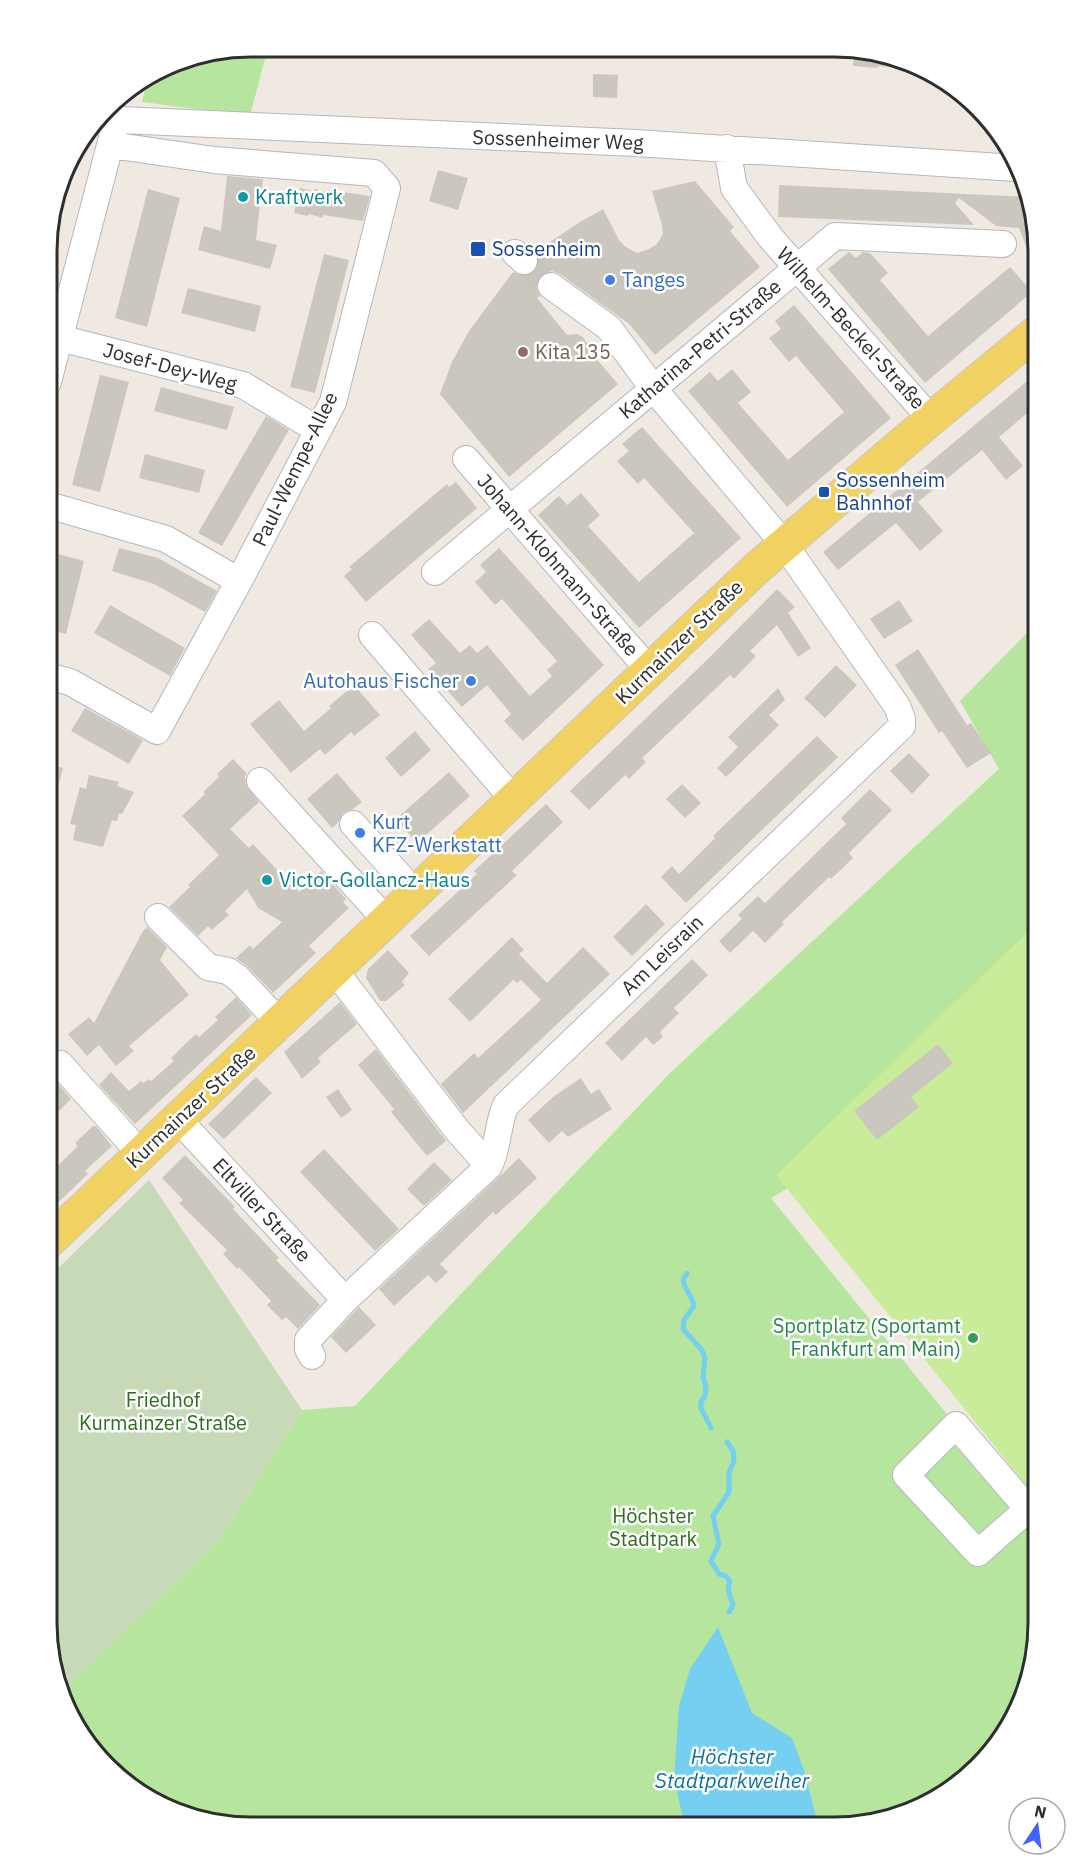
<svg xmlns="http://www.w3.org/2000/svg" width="1085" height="1874" font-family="'IBM Plex Sans',sans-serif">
<rect width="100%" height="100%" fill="#efe9e1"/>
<path fill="#b6e59e" d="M251,47H268L250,116L142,102L148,77L173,62Z
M1038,622V935L788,1188L771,1198L1038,1526V1637L1023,1701L996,1748L958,1785L900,1817L834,1827L224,1826L126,1785L81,1737L60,1694L220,1539L302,1410L355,1406L670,1073L999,769L960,701Z"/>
<path fill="#c8d9b8" d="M149,1180L302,1410L220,1539L60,1694L47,1623V1279Z"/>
<path fill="#c9ec9a" d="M1038,922V1500L776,1175Z"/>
<path fill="#75cff0" d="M718,1627L752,1713L792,1738L805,1773L817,1821L816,1827H685L674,1779L679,1706L690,1669Z"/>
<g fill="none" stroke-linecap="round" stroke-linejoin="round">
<path stroke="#75cff0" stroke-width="5" d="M687,1273L683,1280C685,1291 692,1295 694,1306L684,1320L683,1329L702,1350L705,1358L703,1377L706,1387L705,1396L701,1402V1408L711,1428
M727,1442L733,1451L734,1461L729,1472V1492L713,1516L719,1544L711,1561L719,1574L726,1576L730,1582L728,1589L733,1605L729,1612"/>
</g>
<path fill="#cbc7bf" d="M854,50H873L908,68V69L878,66V68L853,66Z
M593,74L618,75L617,98L593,97Z
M438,170L468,178L458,210L429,201Z
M227,176L263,179L256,240L277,245L270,269L198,250L204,226L221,231Z
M695,181L734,227L730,231L760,267L655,355L629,324L560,274L552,271L544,273L539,277L536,285L540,296L537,298L567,335L577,334L583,337L587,343V348L618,384L509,477L440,394L452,362L469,331L513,272L522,276L529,275L536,270L539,263L535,252L580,222L603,209L619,240L626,247L637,253L649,249L657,244L663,234L662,225L652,191Z
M779,185L1030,197L1038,251V269L1035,270L1019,228L996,226L959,198L955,203L974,225L778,217Z
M300,188L314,191V189L328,192L329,190L370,196L363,221L323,215V218L309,214L308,216L294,213Z
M148,189L180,198L147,327L115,318Z
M849,252L856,258L863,252L870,253L888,273L880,280L928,336L1010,267L1032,292L925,383L828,269Z
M324,254L349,260L315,393L290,387Z
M188,288L261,306L255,332L181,313Z
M794,305L891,418L787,507L688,391L710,372L718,381L732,369L751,392L738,403L788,460L844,412L796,356L789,362L769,338L781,329L775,321Z
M1038,372V404L999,437L1023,466L1006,480L982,450L918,502L943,531L920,551L896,523L838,570L823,552Z
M100,375L129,382L100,492L72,485Z
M161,387L234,407L227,430L154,411Z
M266,416L289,430L222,546L198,533Z
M642,427L741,538L639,628L538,515L559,496L567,505L581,493L600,515L588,526L639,582L694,533L644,478L638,484L617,461L629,451L622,444Z
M145,454L205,470L199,493L139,478Z
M456,482L477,508L366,602L344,576L352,569L349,567L447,484L449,487Z
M119,548L158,558L217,591L205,612L154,584L112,571Z
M499,548L604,665L523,741L504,721L511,714L487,685L462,707L428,669L436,663L411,635L429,619L460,653L470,645L477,653L487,645L530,696L552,676L547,670L557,661L502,599L495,605L475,582L486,572L480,565Z
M51,552L84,561L66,634L48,629V564Z
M777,589L795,607L788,613L811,648L798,657L777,625L750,651L756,656L734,679L730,675L642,758L646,762L629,779L625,775L589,810L570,791L711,656Z
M899,600L913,621L884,639L870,619Z
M110,605L185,648L170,676L94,633Z
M918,649L967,725L971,723L991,753L967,768L942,731L939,733L895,665Z
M836,665L857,685L825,718L804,698Z
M354,685L380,715L354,736L351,732L325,755L320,749L291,773L250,724L279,700L304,731L331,708L329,706Z
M778,688L785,700L769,715L779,725L726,777L717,768L738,747L728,737Z
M85,708L143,740L129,764L71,731Z
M415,731L431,750L401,777L385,758Z
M817,736L838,757L686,903L661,877L672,866L679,874L715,838L713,836Z
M909,753L930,775L912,794L890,771Z
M233,759L247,774L245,776L246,785L259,802L230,829L249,848L253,844L280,873L288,877L299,892L321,871L346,899L343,902L349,908L309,946L316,953L273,993L249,968L236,958L250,945L253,949L282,922L258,908L247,889L225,911L229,915L212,930L208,926L198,936L169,907L190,887L188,885L219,855L182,816L205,794L203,792L219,777L217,774Z
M48,764L63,768L52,808H48Z
M449,772L470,796L417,843L396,819Z
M337,773L362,802L353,809L343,813L338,823L332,828L307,799Z
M89,775L119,782L117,786L134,792L122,814L119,813L117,821L112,820L103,847L73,840L76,825L70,824L80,787L86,789Z
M682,784L701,803L685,818L666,799Z
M870,789L892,810L849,853L853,858L831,879L829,877L782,922L784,924L765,943L753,931L730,953L719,941L742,919L738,915L758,896L765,903L846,824L841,818Z
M546,804L563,822L512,871L517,875L429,956L410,936L477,874L474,871Z
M646,904L665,924L632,956L613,937Z
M147,927L167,947L160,960L189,995L129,1046L134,1051L116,1066L99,1045L87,1056L68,1034L89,1017L94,1023L143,931Z
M512,937L524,950L519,954L547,983L583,947L610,974L463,1113L441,1084L474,1053L478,1058L541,1000L521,980L517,983L513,980L470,1022L448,999Z
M388,950L409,973L402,982L405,985L386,1001H380L366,978L368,969Z
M692,959L708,975L674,1008L679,1013L660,1032L663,1037L653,1045L646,1037L622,1061L605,1043Z
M236,997L252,1015L135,1124L99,1085L111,1072L129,1091L141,1081L143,1083L149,1079L151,1081L174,1061L171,1058L182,1047L196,1034L199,1037L218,1020L215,1017Z
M340,1002L357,1024L318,1058L321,1062L302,1079L284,1052Z
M938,1044L953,1063L911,1097L919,1107L877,1140L854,1111Z
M376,1049L446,1141L427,1156L391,1112L394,1109L358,1065Z
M47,1071L71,1099L58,1112L47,1101Z
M256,1077L272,1093L224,1139L208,1124Z
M581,1078L591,1094L599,1089L612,1109L568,1137L562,1131L549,1143L528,1120L553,1097Z
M338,1089L352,1110L341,1118L326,1097Z
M93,1126H96L112,1146L85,1171L88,1174L47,1213V1176L78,1146L75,1143Z
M324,1149L399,1229L375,1251L300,1172Z
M185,1155L235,1207L233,1209L279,1258L276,1260L320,1305L298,1329L286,1317L282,1320L267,1305L271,1301L239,1267L237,1269L223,1254L227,1250L179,1203L183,1200L162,1178Z
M519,1158L537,1178L496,1215L493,1212L440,1264L448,1272L436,1283L428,1275L394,1306L379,1289Z
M434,1162L452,1180L424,1206L407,1189Z
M359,1307L376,1325L346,1353L331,1337Z"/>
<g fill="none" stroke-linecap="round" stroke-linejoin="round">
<path stroke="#c8c4bd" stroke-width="26" stroke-dasharray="26 13" stroke-linecap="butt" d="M524,261L551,286"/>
<g stroke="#b4b7c1" stroke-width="28">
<path id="minor" d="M99,119L636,143L1016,168
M727,148L734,188L770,237L931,419
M515,253L524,261
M48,335L243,385L318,430
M48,382L114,130
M466,459L650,671
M48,505L166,539L239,581
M435,572L835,236L1003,244
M372,635L514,800
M48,676L70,682L157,731L239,581L333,402L387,188L374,173L214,160L111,145
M260,781L387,921
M353,824L416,894
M158,917L208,967L228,971L238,978L280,1023
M335,971L457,1130L489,1166
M60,1064L141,1154
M178,1119L345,1300
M312,1356L308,1349V1340L345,1300L489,1166C499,1146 497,1124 506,1105L902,726V719L897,706L784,544L653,388L609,328L551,286
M1028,1509L978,1553L906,1475L956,1425L1028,1509L1038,1521"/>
</g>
<g stroke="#c9c9c9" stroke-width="35">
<path id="major" d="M47,1243L758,567L931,419L1038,331"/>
</g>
<use href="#minor" stroke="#fff" stroke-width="26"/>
<use href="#major" stroke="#f2d163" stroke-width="33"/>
</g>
<g fill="#0f9aa8" stroke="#fff" stroke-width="2">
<circle cx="243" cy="197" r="6"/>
<circle cx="267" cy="880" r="6"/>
</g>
<g fill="#1a4fb4" stroke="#fff" stroke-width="2">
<rect x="470" y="241" width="16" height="16" rx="3"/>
<rect x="818" y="486" width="12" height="12" rx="3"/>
</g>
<g fill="#3f7fe0" stroke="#fff" stroke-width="2">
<circle cx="610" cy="280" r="6"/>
<circle cx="471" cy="681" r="6"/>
<circle cx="360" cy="833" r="6"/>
</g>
<circle fill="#8d6e63" stroke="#fff" stroke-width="2" cx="523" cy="352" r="6"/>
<circle fill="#2e9e5b" stroke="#fff" stroke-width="2" cx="973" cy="1338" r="6"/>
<g text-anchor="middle" stroke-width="5" stroke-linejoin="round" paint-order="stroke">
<g font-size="20" fill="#2e2e2e" stroke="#fff">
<text transform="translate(558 140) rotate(2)" y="7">Sossenheimer Weg</text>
<text transform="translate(851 328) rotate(48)" y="7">Wilhelm-Beckel-Straße</text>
<text transform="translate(700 349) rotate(-40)" y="7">Katharina-Petri-Straße</text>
<text transform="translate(170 367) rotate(15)" y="7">Josef-Dey-Weg</text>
<text transform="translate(295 469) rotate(-64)" y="7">Paul-Wempe-Allee</text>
<text transform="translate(558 565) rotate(49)" y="7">Johann-Klohmann-Straße</text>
<text transform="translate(679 642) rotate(-44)" y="7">Kurmainzer Straße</text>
<text transform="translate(662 955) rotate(-44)" y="7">Am Leisrain</text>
<text transform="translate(191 1107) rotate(-43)" y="7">Kurmainzer Straße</text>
<text transform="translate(262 1210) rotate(47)" y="7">Eltviller Straße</text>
</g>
<g font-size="20" fill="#0d838f" stroke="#fff" text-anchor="start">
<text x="255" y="204">Kraftwerk</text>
<text x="279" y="887">Victor-Gollancz-Haus</text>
</g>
<g font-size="20" fill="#164399" stroke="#fff" text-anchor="start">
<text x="492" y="256">Sossenheim</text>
<text x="836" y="487">Sossenheim<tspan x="836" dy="23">Bahnhof</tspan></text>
</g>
<g font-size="20" fill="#366cbe" stroke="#fff" text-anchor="start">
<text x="622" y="287">Tanges</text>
<text x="459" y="688" text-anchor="end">Autohaus Fischer</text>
<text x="372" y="829">Kurt<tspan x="372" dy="23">KFZ-Werkstatt</tspan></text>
</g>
<g font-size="20" fill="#785e54" stroke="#fff" text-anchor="start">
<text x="535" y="359">Kita 135</text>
</g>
<g font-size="20" fill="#27864d" stroke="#fff" text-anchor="end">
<text x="961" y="1333">Sportplatz (Sportamt<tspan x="961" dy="23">Frankfurt am Main)</tspan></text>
</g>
<g font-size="20" fill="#2c6e1b" stroke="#fff">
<text x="163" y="1407">Friedhof<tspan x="163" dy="23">Kurmainzer Straße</tspan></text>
<text x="653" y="1523">Höchster<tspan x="653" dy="23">Stadtpark</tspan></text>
</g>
<g font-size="21" font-style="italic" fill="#0d6fa3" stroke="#fff">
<text x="732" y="1764">Höchster<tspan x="732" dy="24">Stadtparkweiher</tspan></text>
</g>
</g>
<path d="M0 0H1085V1874H0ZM251 57H834A194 194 0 0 1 1028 251V1623A194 194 0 0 1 834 1817H251A194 194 0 0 1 57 1623V251A194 194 0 0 1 251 57Z" fill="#fff" fill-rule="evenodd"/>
<path fill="none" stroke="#2e2e2e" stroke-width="3" d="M251 57H834A194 194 0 0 1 1028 251V1623A194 194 0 0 1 834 1817H251A194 194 0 0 1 57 1623V251A194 194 0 0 1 251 57Z"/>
<g transform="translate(1037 1826) rotate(13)"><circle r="28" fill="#ffffff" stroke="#ababab" stroke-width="1.5"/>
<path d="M0-4.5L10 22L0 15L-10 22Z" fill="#4264fb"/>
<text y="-9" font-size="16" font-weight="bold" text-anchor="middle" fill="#2e2e2e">N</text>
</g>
</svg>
